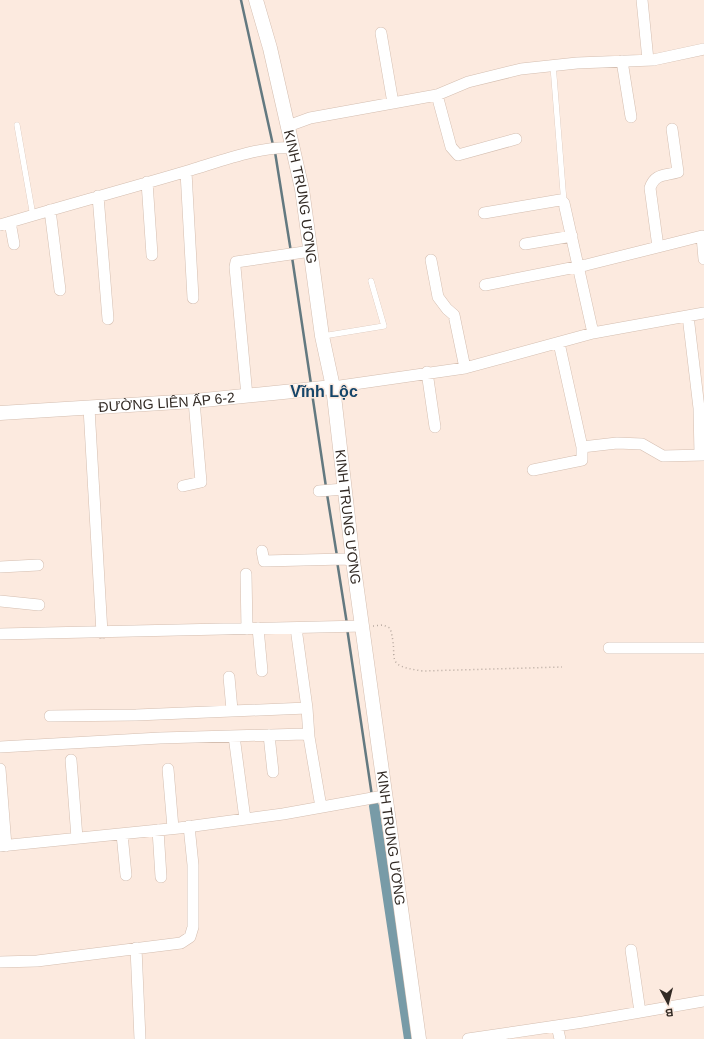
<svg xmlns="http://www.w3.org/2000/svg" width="704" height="1039" font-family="Arial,sans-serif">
<rect width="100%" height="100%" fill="#fceadf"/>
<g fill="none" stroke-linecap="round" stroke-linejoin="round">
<path stroke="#637980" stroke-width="2.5" d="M241,0L273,145
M275,152L291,252
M292,257L311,384
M312,393L326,487
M327,494L337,556
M337,561L347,624
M347,628L372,796"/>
<path stroke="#789ba7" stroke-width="10" d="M374,806L409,1039"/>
<g stroke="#d4beb0" stroke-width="6">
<path id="service" d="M553,65L564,203
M17,125L33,216
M323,336L384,326L371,281"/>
</g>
<g stroke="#d4beb0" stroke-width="12">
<path id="minor" d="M642,0L648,60
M381,33L393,103
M622,61L631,117
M437,95L451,147L458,155L516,139
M288,126L310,118L437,95L468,82L521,69L577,63L653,60L704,49
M186,172L193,298
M147,182L152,255
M98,196L108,319
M50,210L60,290
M484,213L560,200L564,203L593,333
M10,222L14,244
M0,225C63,206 127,189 191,170C218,162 264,145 291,148
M525,244L572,236
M658,247L650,188C655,173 665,176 678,172L672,129
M431,260L438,297L447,309L454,315L465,368
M485,285L586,265L702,236L704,259
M688,316L699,408L700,455
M559,343L582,447L617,443L642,444L663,456L704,455
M427,372L435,427
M333,387L465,368L593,333L704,313
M247,396L235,267L236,262L311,251
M89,408L102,633
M533,470L582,460V447
M183,486L201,482L194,401
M319,491L344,489
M262,551L264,561L344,559L353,561
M0,567L38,565
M246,574L247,629
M0,601L39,605
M258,628L262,671
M296,628L307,708
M0,634L363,626
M609,648H704
M229,677L232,710
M50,716L136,715L307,708L309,737
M269,735L273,772
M234,736L245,819
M0,747L160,738L305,734L309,737L321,807
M71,760L77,838
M0,769L6,846
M168,769L173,828
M158,830L161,877
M122,834L126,875
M0,846L179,828L283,814L378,797L386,798
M136,948L140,1039
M631,950L640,1012
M0,962L37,961L181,943L190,937L193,927V865L189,826
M557,1026L560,1039
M468,1039L583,1022L704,1001"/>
</g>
<g stroke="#d4beb0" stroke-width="15">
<g id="tertiary">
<path id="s1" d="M256,0L270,48L302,189L322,336L333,387L353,561L419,1039"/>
<path id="s2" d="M0,413L194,401L333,387"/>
</g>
</g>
<path stroke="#b6a89f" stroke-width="1.5" stroke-dasharray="1 3" stroke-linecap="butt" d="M373,626L383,625L390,628C400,660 381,665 423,671L562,667"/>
<use href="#service" stroke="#fff" stroke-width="5.5"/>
<use href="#minor" stroke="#fff" stroke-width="11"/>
<use href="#tertiary" stroke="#fff" stroke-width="14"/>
</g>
<g text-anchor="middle" stroke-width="3" stroke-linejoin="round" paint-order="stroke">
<g font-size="14" fill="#322a24" stroke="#fceadf">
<text dy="5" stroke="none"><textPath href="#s1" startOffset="202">KINH TRUNG ƯƠNG</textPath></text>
<text dy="5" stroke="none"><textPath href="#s2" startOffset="167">ĐƯỜNG LIÊN ẤP 6-2</textPath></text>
<text dy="5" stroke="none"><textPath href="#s1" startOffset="526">KINH TRUNG ƯƠNG</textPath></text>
<text dy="5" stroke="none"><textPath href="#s1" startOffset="850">KINH TRUNG ƯƠNG</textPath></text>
</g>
<g font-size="16" font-weight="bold" fill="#154569" stroke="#fceadf">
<text x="324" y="397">Vĩnh Lộc</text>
</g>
</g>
<g transform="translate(668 1003) rotate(173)" stroke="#fceadf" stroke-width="3" paint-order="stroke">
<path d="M0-3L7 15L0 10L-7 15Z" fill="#322a24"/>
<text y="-6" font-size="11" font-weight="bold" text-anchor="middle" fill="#322a24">B</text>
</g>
</svg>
